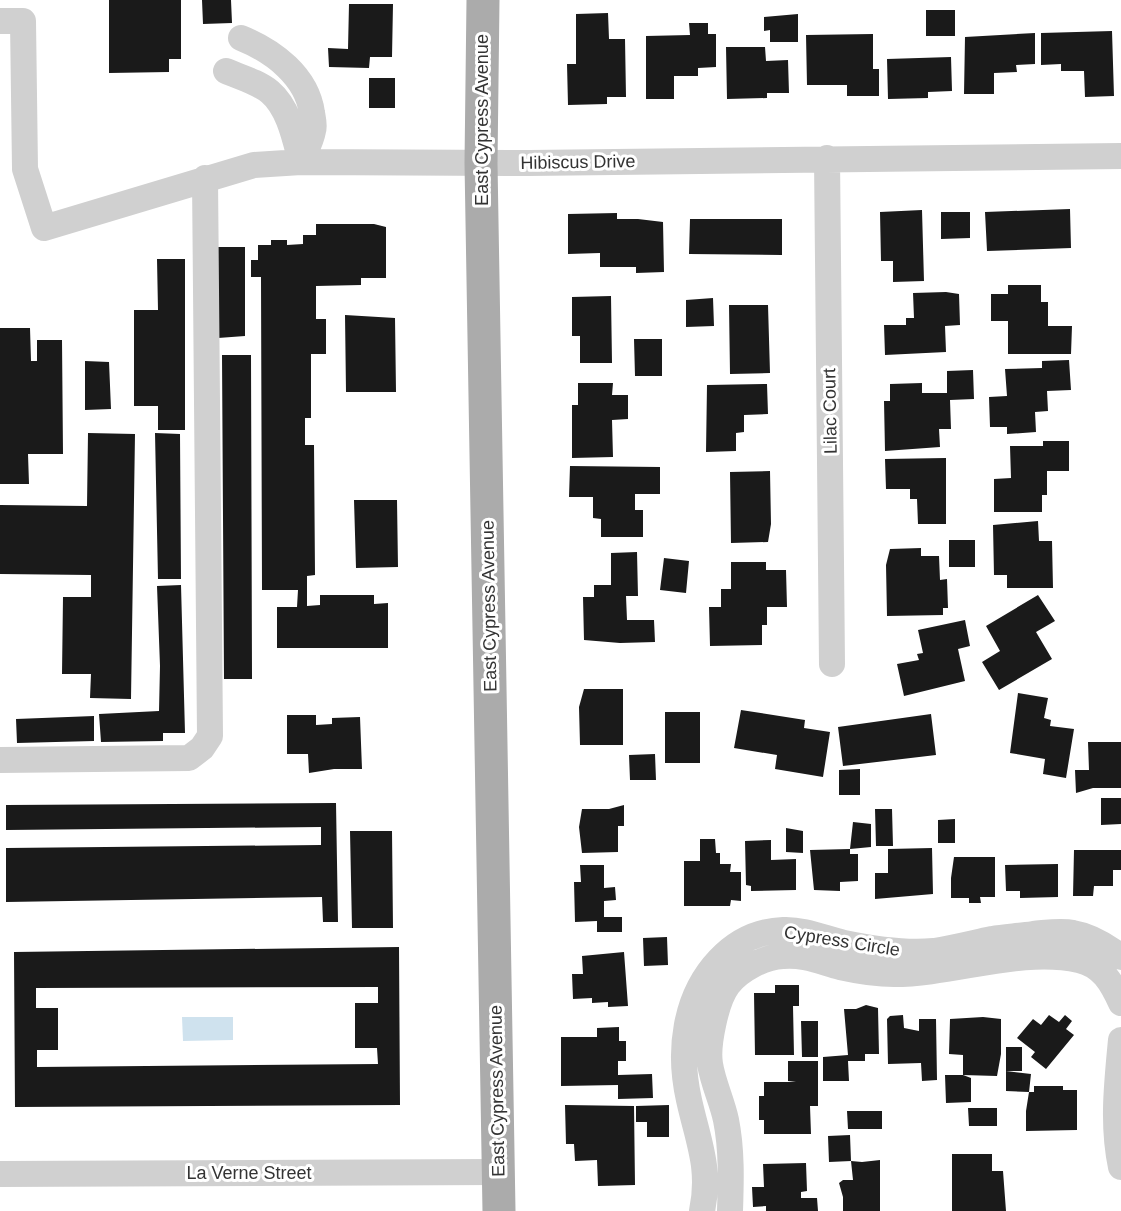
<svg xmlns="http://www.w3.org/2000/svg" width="1121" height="1211" font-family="Helvetica,sans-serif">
<rect width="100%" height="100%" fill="#fff"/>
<path fill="#cfe2ee" d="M182,1017H233V1040L183,1041Z"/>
<path fill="#1a1a1a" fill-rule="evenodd" d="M109,0H181V59H169V72L109,73Z
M202,0H231L232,23L203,24Z
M349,4H393L392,57H370L369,68L329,67L328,48L348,49Z
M926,10H955V36H926Z
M608,13L609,39H625L626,97H607V104L568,105L567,64H576V14Z
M798,14V42H770V30L764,31V17Z
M689,23H708V34H716V67L698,68V76H674V99H646V36L690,35Z
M1112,31L1114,96L1085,97L1084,71H1061V64L1041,65V33Z
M1035,33V64L1016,65L1017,72L994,73V94H964L965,37Z
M873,34V69H879V96H847V85H807L806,35Z
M726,47H765L766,61L788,60L789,93H767V98L727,99Z
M951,57L952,91L928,92V98L888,99L887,59Z
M369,78H395V108H369Z
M1070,209L1071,248L987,251L985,212Z
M922,210L924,281L893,282V261H881L880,212Z
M941,212H970V238L941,239Z
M617,213V219H638L663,222L664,272L636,273V267H600V253L568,254V214Z
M690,219H782V255L689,254Z
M316,224H374L386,227V278H361V285L316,286V319H326V354H311V418H305V445H314L315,575L307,576V606L320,605V595H374V604L388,603V648H277V607H297L298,590H262L261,277H251V260H258V245H271V240H287V245L303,244V235H316Z
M217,247H245V336L218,338Z
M157,259H185V430H158V406H134V310H158Z
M1008,285H1041V302H1048V326H1072L1071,354H1008V321H991V294H1008Z
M946,292L959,294L960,325L945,326L946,352L885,355L884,325H906V318H914L913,293Z
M611,296L612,363H580V336H572V297Z
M713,298L714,326L686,327V300Z
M729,305H768L770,373L730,374Z
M345,315L395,318L396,392H346Z
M0,328H30L31,361H37V340H62L63,454H28L29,484H0Z
M634,339H662V376H635Z
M222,355H251L252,679H224Z
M1069,360L1071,390L1047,391L1048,411L1035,412L1036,432L1007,434V427H990L989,397L1007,396L1005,369L1042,368V361Z
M85,361L109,362L111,409L85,410Z
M973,370L974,399L950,400L951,429H939L940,447L885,451L884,401H890V384L922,383V393H947V371Z
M578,383H613L612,395H628V419L612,420L613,457L572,458V405H578Z
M767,384L768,414L744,415V432L736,433V451L706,452L707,385Z
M88,433L135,434L131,699L90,698L91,674H62L63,597H91V575L0,574V505L87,506Z
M155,433L180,434L181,579H158Z
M1043,441H1069V471H1047V495H1042V512H994V479L1011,478L1010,446H1043Z
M946,458V524H918L917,499H910V489H886L885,459Z
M570,466L660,467V494H635V510H643V537H601V519L593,518V497H569Z
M770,471L771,524L768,542L731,543L730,472Z
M354,500H397L398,567L356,568Z
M1038,521L1039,541H1052L1053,588H1007V575H994L993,525Z
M949,540H975V567H949Z
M921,548V556H939L940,580L947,579L948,608H943V615L887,616L886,565L890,549Z
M637,552L638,596H626L627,620H654L655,642L620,643L584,640L583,597H594V585H611V553Z
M664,558L689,561L686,593L660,590Z
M731,562H766V570H786L787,607H767V625H762V645L710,646L709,607H721V589H731Z
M181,585L185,733H163V741L101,742L99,714L159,711L160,666L157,586Z
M1038,595L1055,621L1036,632L1052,659L999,690L982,662L1000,651L986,626Z
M965,620L970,646L958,649L965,681L904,696L897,664L919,660L917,654L923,653L918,630Z
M584,689H623V745H580L579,707Z
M1018,693L1048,698L1044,718L1051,720L1050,726L1074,729L1066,778L1043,774L1045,759L1010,753Z
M741,710L805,720L804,728L830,732L823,777L775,769L777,755L734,748Z
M665,712H700V763H665Z
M931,714L936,755L843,766L838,727Z
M287,715H316V725L332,724V718L360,717L362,769H334L309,773L308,754H287Z
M94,716V741L17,743L16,719Z
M1088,742H1121V788H1093L1076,793L1075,770H1089Z
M655,754L656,780H630L629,755Z
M860,769V795H839V770Z
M1101,798H1121V824L1101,825Z
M336,803L338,922H323L322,897L6,902V848L321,845V827L6,830V805Z
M624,805V826H618V852L582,853L579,827L582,809H609Z
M875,809H892L893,846H876Z
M955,819V843H938V820Z
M853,822L871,824V847L850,849V854H858V881L840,882V891L814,890L810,850L850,849Z
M786,828L803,831V853L786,852Z
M350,831H392L393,928H352Z
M700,839H715L716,853H720V864H731L730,872H741V901L731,900L730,906H684V861H700Z
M771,840V860L796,859V890L751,891V886L746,885L745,841Z
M932,848L933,894L875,899V873H888V849Z
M1074,850H1121V870H1113V886H1094L1093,896H1073Z
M954,857H995V897H980L981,903H969V898H951V878Z
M1058,864V897L1020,898V891H1006L1005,865Z
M580,865H604V888L615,887L616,900L604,901V917H622V932H597V921L575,922L574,882H581Z
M667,937L668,965L644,966L643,938Z
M399,947L400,1105L15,1107L14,952ZM378,987V1003H355V1048H377L378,1064L37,1067V1050H58V1008H36V988Z
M624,952L628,1006L608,1007V1002L592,1003V998L573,999L572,974H583L582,956Z
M775,985H799V1006H793L794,1055H755L754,993H775Z
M866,1005L878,1008L879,1054H865V1061H848L849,1081H823V1057L848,1055L844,1009H856Z
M903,1015L904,1028L919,1031V1019H936L937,1080L922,1081L921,1063L888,1064L887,1019L890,1016Z
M1049,1015L1059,1022L1065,1015L1072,1021L1066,1029L1074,1035L1046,1069L1031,1057L1035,1052L1017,1038L1033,1019L1041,1025Z
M983,1017L1001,1019V1054L997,1076L963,1075L971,1078V1102L946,1103L945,1075H963V1055L949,1054L950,1019Z
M801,1021H818V1057H802Z
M619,1027V1041H626V1061H618V1075L652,1074L653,1098L618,1099V1085L561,1086V1037H597V1028Z
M1006,1047H1022V1071H1006L1031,1074L1029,1092L1006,1091Z
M788,1061H818V1106H810L811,1134H764V1120H759V1096H764V1082H796L788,1081Z
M1034,1086H1063V1090H1077V1130L1026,1131V1111L1029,1092H1034Z
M565,1105L634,1106L635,1185L598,1186L597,1160L575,1161L574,1144H566Z
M669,1105V1137H647V1122H636V1106Z
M968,1108H997V1126H969Z
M847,1111H882V1129H848Z
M850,1135L851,1161L862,1162L880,1160V1211H843V1197L839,1183L843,1180H853L851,1161L829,1162L828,1136Z
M952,1154H992V1171H1003L1006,1211H952Z
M806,1163L807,1191L801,1192V1198H817L818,1211H766V1206L753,1207L752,1187H764L763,1164Z"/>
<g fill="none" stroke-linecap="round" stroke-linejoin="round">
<path stroke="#d0d0d0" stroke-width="26" d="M0,21H23L25,169L44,228L254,165L301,162L529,163L1121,156
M241,38C273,51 307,76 312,113C313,119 315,126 313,131C311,142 305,152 301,162
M226,71C240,77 258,82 270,92C289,108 295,139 301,162
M827,158L832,664
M0,760L189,758L202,748L210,736L205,178
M1121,1040C1117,1083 1112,1125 1121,1167
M0,1174L498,1172
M702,1211C711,1168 698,1141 689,1100C678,1052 684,997 719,960C736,942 757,931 783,930C803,929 824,938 844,943C873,949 905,954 934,951C954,948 973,943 992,939C1005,937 1019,936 1033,934C1046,933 1060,930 1073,933C1091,936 1107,946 1121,957
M730,1211C731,1181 732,1150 726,1120C722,1101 713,1083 710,1064C707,1045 716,1001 728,985C739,970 764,957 783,956C803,954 821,962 840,967C858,971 876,974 894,974C954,974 1021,947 1079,960C1102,965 1112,983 1121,1003"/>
<path stroke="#ababab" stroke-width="33" d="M483,0L481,163L499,1211"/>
</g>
<g text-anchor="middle" stroke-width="6" stroke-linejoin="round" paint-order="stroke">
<g font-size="18" fill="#333" stroke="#fff">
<text transform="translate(482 120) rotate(-90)" y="6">East Cypress Avenue</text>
<text transform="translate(578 162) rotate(-1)" y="6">Hibiscus Drive</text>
<text transform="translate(830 411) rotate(-91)" y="6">Lilac Court</text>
<text transform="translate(489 606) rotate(-91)" y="6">East Cypress Avenue</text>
<text transform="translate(842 941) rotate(9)" y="6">Cypress Circle</text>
<text transform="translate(497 1091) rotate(-91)" y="6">East Cypress Avenue</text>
<text x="249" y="1179">La Verne Street</text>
</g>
</g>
</svg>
